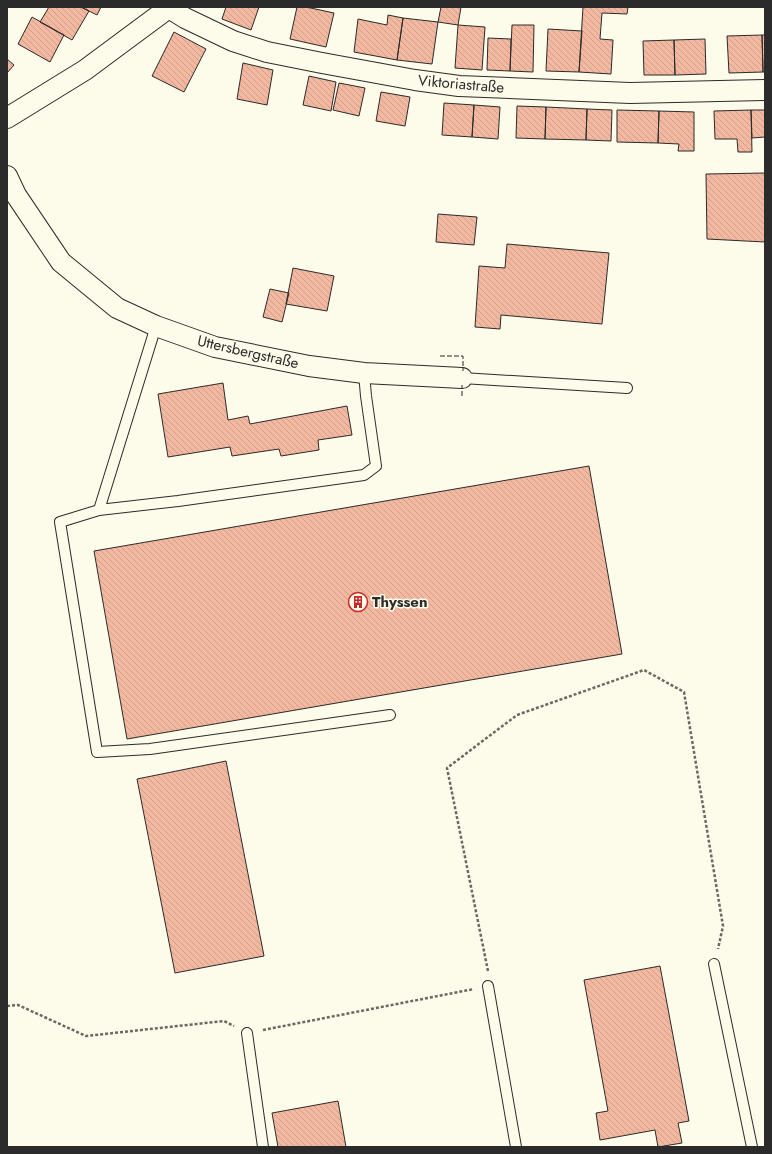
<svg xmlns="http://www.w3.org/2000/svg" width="772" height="1154" font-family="Jost,sans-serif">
<defs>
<pattern id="building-back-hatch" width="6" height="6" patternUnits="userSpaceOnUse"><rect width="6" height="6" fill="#f2b8a0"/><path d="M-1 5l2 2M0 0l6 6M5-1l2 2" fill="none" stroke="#d09e8a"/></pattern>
</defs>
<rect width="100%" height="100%" fill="#fdfbea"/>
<path fill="url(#building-back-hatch)" stroke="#2b2b2b" d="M49,7H81L89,11L72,40L40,22Z
M81,7H101L97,15Z
M226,7H259L251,30L222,19Z
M297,7H306L334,13L326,47L290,39Z
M441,7H461L458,25L438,22Z
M583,7H628L627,14L602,13L600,39L613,40L611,74L579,72Z
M388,15L403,18L397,60L354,52L358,19L387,25Z
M32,17L64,35L50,62L18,44Z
M403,18L438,22L432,64L397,60Z
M458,25L485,27L482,70L455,68Z
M512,25H534L533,72L510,71Z
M548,29L582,31L579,72L546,71Z
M174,32L206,49L184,92L152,76Z
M762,35H765V72H763Z
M762,35L763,72L729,73L727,36Z
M488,38L511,39L510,71L487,70Z
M705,39L706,74L675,75L674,40Z
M674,40L675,75H644L643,41Z
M7,59L14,65L7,73Z
M243,63L273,70L267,105L237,99Z
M309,76L336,82L331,111L303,105Z
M339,83L365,88L359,116L333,110Z
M381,92L410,97L405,126L376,121Z
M444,103L474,105L472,137L442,135Z
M474,105L500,107L498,139L472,137Z
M517,106L546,107L545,139L516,138Z
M546,107L587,109L586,140L545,139Z
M587,109L612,110L611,141L586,140Z
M617,110L659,111L658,143L617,142Z
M751,110H765V137L752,138Z
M751,110L752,152H738L737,139H715L714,111Z
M659,111L694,112V151H678L679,144L658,143Z
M765,173V242L707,239L706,174Z
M438,214L477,217L474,245L436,242Z
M507,244L609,253L602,324L501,315L500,329L475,327L479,266L505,268Z
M293,268L334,276L327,311L286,304Z
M270,289L289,293L282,322L263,317Z
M223,383L228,420L248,416L250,424L347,406L352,435L318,440L319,450L281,456L279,449L232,456L230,447L168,457L158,394Z
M589,466L622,654L127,739L94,551Z
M226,761L264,956L175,973L137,779Z
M660,966L689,1121L678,1123L682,1143L658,1147L655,1130L600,1140L596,1113L608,1111L584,980Z
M338,1101L346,1147H278L272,1113Z"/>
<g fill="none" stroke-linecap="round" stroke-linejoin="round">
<g stroke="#2b2b2b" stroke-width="12">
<path id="lane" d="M156,326L99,510L60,522L97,752L150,749L390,715
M462,378L627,388
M99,510L178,501L364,475L376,466L366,396L364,373
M714,964L752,1147
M488,986L516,1147
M247,1033L263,1147"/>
</g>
<g stroke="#2b2b2b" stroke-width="22">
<path id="street" d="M169,8L185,18L233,41L267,52L322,63L415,80L459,86L630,93L765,90
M7,118L85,70L170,7
M7,176L16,195L61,262L117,308L156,326L215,347L309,366L364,373L462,378"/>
</g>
<path stroke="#6a6964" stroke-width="2.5" stroke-dasharray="3 2" stroke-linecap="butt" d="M488,971L447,768L517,715L644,670L684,692L723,926L718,949
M7,1006L18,1005L86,1036L224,1021L234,1026
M263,1030L474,989"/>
<use href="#lane" stroke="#fdfbea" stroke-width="10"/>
<use href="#street" stroke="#fdfbea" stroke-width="20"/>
<path stroke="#2b2b2b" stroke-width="1" stroke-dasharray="5 2" stroke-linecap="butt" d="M440,356H463V371
M462,396V385"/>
</g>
<defs>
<g id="building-ring" transform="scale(1)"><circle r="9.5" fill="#fdfbea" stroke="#c62828" stroke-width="1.5"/><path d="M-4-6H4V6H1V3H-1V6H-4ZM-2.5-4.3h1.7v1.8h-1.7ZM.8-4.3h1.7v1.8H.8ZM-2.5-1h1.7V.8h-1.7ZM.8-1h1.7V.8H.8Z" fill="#c62828"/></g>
</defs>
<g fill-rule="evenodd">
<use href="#building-ring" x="358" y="602"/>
</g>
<g text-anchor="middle" stroke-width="3" stroke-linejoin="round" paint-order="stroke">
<g font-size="15" fill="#2b2b2b" stroke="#fdfbea">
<text transform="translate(461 84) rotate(5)" y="5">Viktoriastraße</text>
<text transform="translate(248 352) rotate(13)" y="5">Uttersbergstraße</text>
</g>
<g font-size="15" font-weight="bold" fill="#2b2b2b" stroke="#fdfbea" text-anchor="start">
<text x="372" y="607">Thyssen</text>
</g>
</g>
<rect width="772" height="1154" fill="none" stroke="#2b2b2b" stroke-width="16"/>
</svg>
